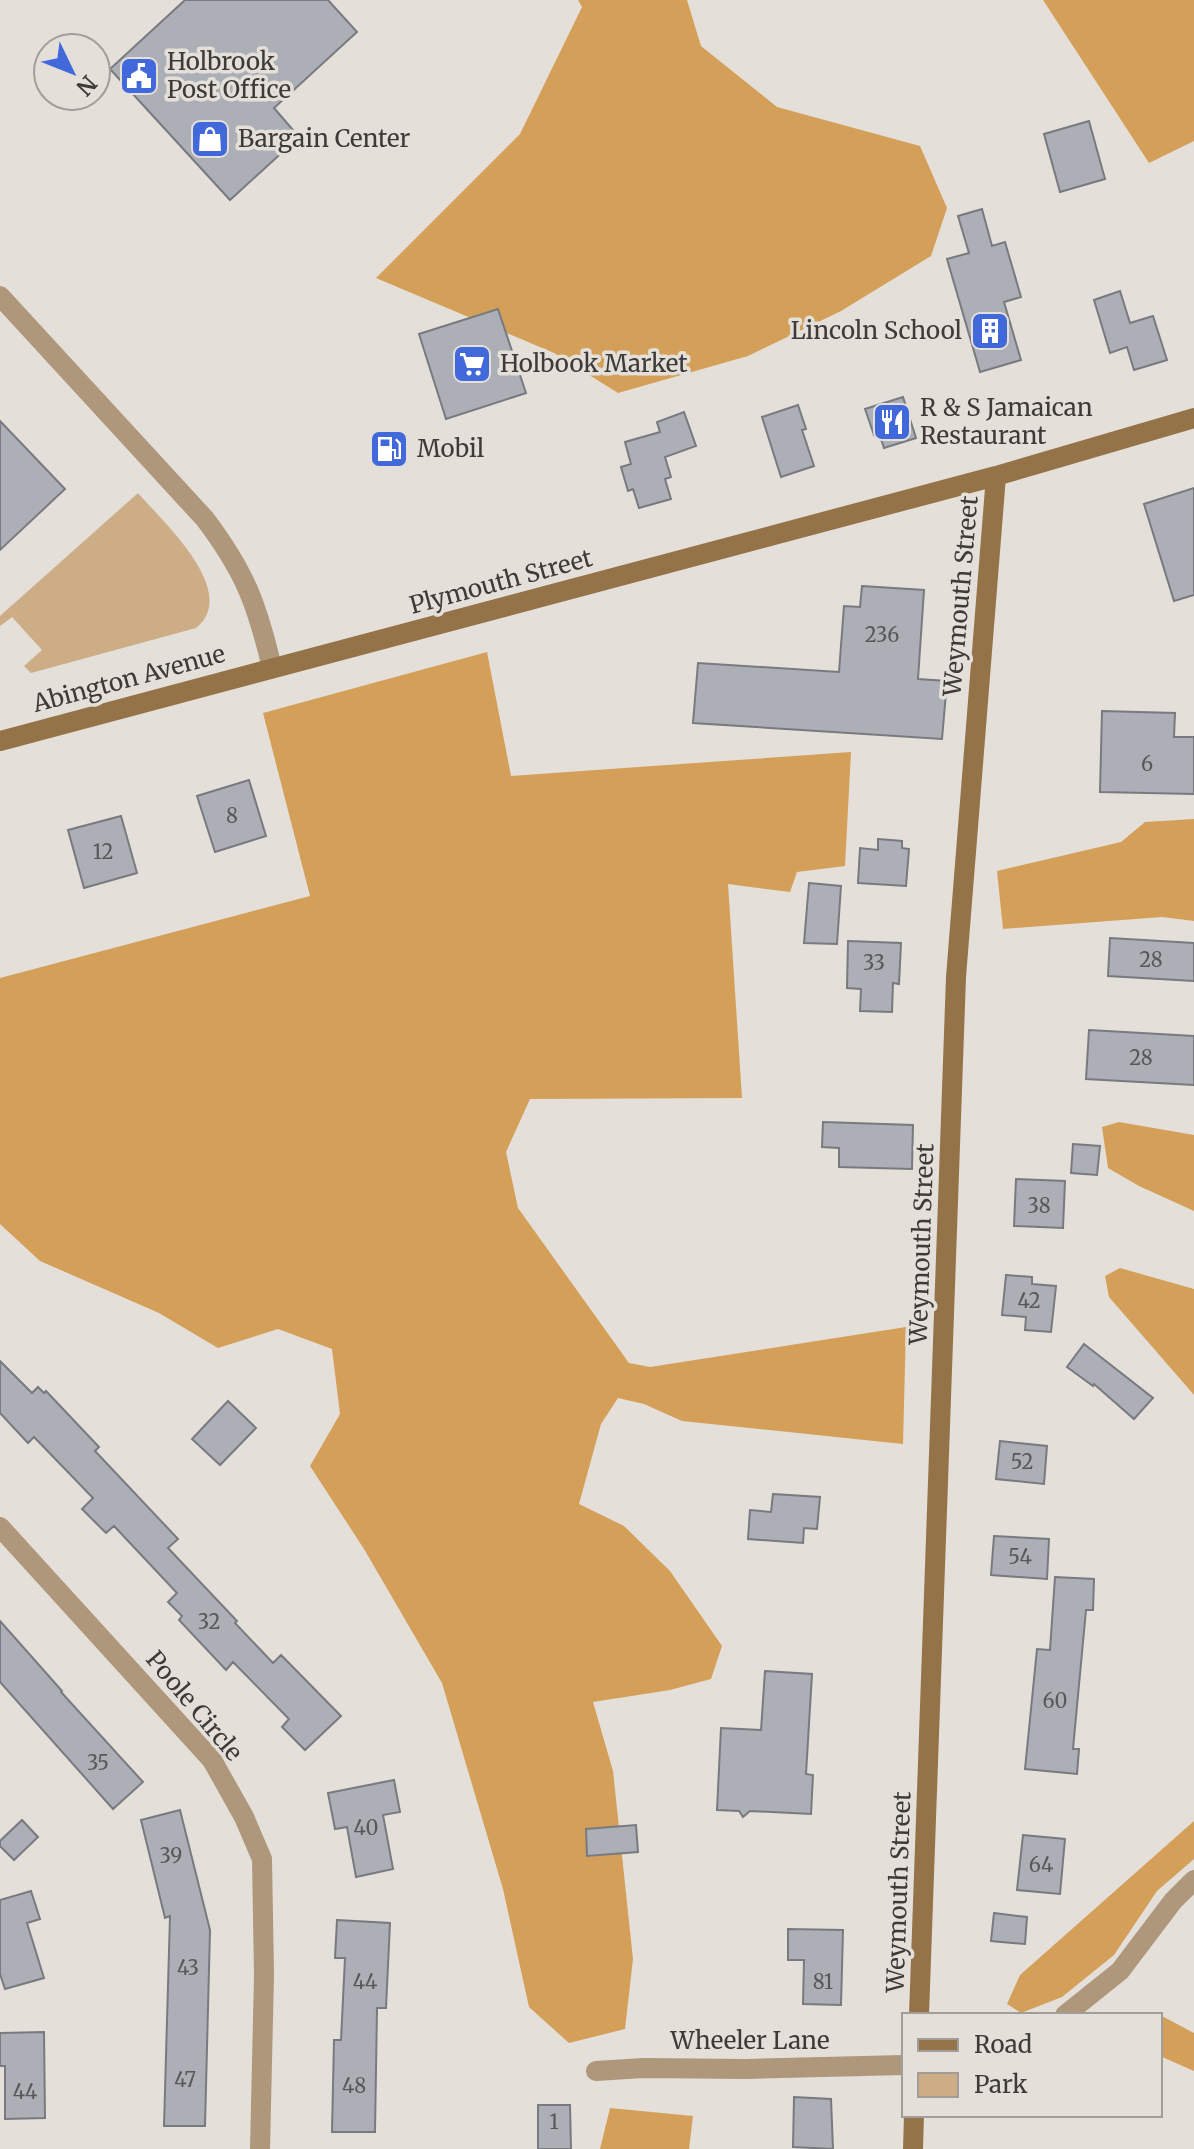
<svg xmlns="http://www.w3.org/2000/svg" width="1194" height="2149" font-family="Merriweather,serif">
<rect width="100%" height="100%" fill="#e4dfd9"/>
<path fill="#cdad86" d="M138,493C162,521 241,592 196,628L31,673L24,666L42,650L12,617L0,626V616Z"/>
<path fill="#d4a059" d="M578,0H687L701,46L777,107L920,146L947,208L931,256L841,311L748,356L618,393L554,353L376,278L520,134L582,7Z
M1043,0H1194V141L1149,163Z
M487,652L511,776L851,752L845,866L797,872L790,892L728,884L742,1098L530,1099L506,1152L518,1208L629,1363L650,1367L906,1327L903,1444L682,1421L644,1404L618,1398L601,1424L579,1504L624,1526L670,1571L722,1646L711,1679L670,1690L593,1702L613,1771L633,1959L625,2029L569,2043L529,2007L503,1889L442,1683L364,1549L310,1466L340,1414L332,1349L278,1329L218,1348L159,1313L40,1261L0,1224V978L310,896L263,713Z
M1194,819V921L1162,917L1003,929L997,871L1121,842L1145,822Z
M1119,1122L1194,1135V1211L1139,1186L1108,1168L1102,1127Z
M1120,1268L1194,1289V1395L1109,1297L1105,1276Z
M1194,1821V1859L1157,1891L1114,1955L1062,1997L1021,2013L1007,2004L1020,1975Z
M1160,2015L1194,2033V2071L1160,2056Z
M610,2108L693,2116L689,2149H600Z"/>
<path fill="#acafb6" stroke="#787a80" stroke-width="2" d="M185,0H328L357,32L274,108L299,137L230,200L110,69Z
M1089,121L1105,179L1060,192L1044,134Z
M982,209L992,246L1005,242L1021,297L1004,302L1021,360L980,372L947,259L969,253L958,216Z
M1120,291L1130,323L1153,316L1167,360L1134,370L1127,347L1110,353L1094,300Z
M498,309L526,393L446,419L419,334Z
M903,397L916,438L884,448L879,433L874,435L865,409Z
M798,405L806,429L802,430L814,466L781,477L762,417Z
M684,412L696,446L665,457L671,477L665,479L671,499L639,508L633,489L628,491L621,467L631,464L625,442L660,432L657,422Z
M0,421L65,489L0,550Z
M1194,488V595L1174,601L1144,504Z
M862,586L924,590L918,679L947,681L942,739L693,723L698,663L839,672L844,606L860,607Z
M1102,711L1175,713L1174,737H1194V794L1100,792Z
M249,780L266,836L215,852L197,796Z
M121,816L137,873L84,888L68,830Z
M878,839L902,841V848L909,849L906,886L858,883L860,848L878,850Z
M809,883L841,886L837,944L804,943Z
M1110,938L1194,943V981L1108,976Z
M848,941L901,943L899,984L893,983L892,1012L860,1011L861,989L847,988Z
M1089,1030L1194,1036V1085L1086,1079Z
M823,1122L913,1125L912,1169L839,1167V1148L822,1147Z
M1073,1144L1100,1146L1097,1175L1071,1173Z
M1016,1179L1065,1181L1063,1228L1014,1226Z
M1006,1275L1032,1277V1284L1056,1286L1051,1332L1025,1330L1026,1317L1002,1315Z
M1084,1344L1153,1398L1134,1419L1094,1384L1093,1386L1067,1367Z
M0,1361L32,1393L38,1387L44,1393L46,1391L99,1447L95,1451L178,1539L168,1548L237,1621L235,1623L273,1663L281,1655L341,1716L305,1750L282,1727L289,1719L233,1662L226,1670L179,1620L182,1616L168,1602L177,1593L114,1526L106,1533L82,1509L93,1498L34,1437L28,1443L0,1413Z
M228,1401L256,1428L220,1465L192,1439Z
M1000,1441L1047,1446L1044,1484L996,1479Z
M773,1494L820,1497L817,1529L804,1528L803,1543L748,1539L750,1510L771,1512Z
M994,1536L1049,1539L1047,1579L991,1575Z
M1055,1577L1094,1579L1093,1610H1086L1073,1749H1079L1077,1774L1025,1769L1037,1649L1050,1650Z
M0,1621L62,1691L61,1692L143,1782L113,1809L0,1682Z
M765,1671L812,1674L806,1774L813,1775L811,1814L750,1811L743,1817L739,1811L717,1810L721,1728L761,1730Z
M394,1780L400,1812L383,1815L393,1869L356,1877L347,1827L335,1829L328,1793Z
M180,1810L210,1930L205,2126H164L170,1916L165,1918L141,1820Z
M22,1820L38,1837L14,1860L0,1846V1841Z
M636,1825L638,1852L587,1856L586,1829Z
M1023,1835L1065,1839L1060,1894L1017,1890Z
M31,1891L40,1919L27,1923L44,1978L5,1989L0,1974V1900Z
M994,1913L1027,1917L1025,1944L991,1941Z
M337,1920L390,1923L386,2008H377L375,2132H332L334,2040H341L345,1958H335Z
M788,1929L843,1930L841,2005L803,2004L804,1960H788Z
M44,2032L45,2118L5,2119V2066H0V2033Z
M794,2097L831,2099L833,2149L793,2147Z
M538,2105H570L571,2149H538Z"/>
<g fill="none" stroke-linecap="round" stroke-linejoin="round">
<path stroke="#ae977a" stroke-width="20" d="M0,1527L212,1760L244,1817L262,1859L264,1975L260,2149
M1065,2015L1120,1971L1173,1901L1194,1880
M596,2071L643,2068L746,2069L904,2065"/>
<path stroke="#ae977a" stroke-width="20" d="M0,296L205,519C245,572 257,604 272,668"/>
<path stroke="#957348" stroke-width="20" d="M0,741L996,476L1194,418
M919,2015L956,977L996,476
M913,2149L914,2115"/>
</g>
<defs>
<g id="civic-square" transform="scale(2)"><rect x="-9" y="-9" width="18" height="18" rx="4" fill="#4269db" stroke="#e4dfd9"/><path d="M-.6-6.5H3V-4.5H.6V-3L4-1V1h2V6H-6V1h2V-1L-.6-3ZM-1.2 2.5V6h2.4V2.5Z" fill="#fff"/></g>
<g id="shop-square" transform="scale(2)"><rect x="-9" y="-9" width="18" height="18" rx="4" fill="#4269db" stroke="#e4dfd9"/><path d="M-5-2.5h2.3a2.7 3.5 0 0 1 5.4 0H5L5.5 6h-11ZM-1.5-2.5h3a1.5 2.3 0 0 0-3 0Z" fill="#fff"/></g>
<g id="building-square" transform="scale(2)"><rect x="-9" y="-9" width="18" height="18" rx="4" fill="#4269db" stroke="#e4dfd9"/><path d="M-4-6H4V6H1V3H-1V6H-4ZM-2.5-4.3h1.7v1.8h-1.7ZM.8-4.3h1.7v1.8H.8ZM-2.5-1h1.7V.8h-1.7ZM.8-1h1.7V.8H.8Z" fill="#fff"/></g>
<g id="supermarket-square" transform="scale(2)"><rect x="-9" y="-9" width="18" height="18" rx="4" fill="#4269db" stroke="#e4dfd9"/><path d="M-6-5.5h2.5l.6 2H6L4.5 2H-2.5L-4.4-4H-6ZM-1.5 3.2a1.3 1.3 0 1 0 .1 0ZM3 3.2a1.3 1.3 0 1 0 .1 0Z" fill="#fff"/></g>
<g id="restaurant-square" transform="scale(2)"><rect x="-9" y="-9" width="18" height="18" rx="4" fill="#4269db" stroke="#e4dfd9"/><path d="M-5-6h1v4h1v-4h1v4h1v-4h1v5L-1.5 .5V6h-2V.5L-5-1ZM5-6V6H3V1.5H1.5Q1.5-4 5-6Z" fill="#fff"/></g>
<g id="fuel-square" transform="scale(2)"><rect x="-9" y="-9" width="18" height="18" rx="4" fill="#4269db" stroke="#e4dfd9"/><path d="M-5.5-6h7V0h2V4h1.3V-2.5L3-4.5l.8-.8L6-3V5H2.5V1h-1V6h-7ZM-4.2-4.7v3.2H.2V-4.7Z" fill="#fff"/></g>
</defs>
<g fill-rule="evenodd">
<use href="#civic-square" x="139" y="76"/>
<use href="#shop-square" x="210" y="139"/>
<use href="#building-square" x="990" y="331"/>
<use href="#supermarket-square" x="472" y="364"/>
<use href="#restaurant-square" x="892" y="422"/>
<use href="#fuel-square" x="389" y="449"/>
</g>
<g text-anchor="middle" stroke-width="7" stroke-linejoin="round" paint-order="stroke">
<g font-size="20" fill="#595858">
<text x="882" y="642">236</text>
<text x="1147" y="771">6</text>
<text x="232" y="823">8</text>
<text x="103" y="859">12</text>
<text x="1151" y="967">28</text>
<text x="874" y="970">33</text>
<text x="1141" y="1065">28</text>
<text x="1039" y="1213">38</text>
<text x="1029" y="1308">42</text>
<text x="1022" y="1469">52</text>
<text x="1020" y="1564">54</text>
<text x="209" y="1629">32</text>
<text x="1055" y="1708">60</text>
<text x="98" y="1770">35</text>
<text x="366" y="1835">40</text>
<text x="171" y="1863">39</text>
<text x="1041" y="1872">64</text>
<text x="188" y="1975">43</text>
<text x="365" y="1989">44</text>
<text x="823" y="1989">81</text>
<text x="185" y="2087">47</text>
<text x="354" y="2093">48</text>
<text x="25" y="2099">44</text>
<text x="554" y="2129">1</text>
</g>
<g font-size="24" fill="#3d3b38" stroke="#e4dfd9" text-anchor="start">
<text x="167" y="70">Holbrook<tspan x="167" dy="28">Post Office</tspan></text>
<text x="238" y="147">Bargain Center</text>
<text x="962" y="339" text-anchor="end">Lincoln School</text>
<text x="500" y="372">Holbook Market</text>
<text x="920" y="416">R &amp; S Jamaican<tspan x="920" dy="28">Restaurant</tspan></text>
<text x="417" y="457">Mobil</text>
</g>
<g font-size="24" fill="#3d3b38" stroke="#e4dfd9">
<text transform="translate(501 582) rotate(-15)" y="8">Plymouth Street</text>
<text transform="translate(961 596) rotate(-85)" y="8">Weymouth Street</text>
<text transform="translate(129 679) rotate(-15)" y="8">Abington Avenue</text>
<text transform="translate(922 1244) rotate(-88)" y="8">Weymouth Street</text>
<text transform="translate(194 1706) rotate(50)" y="8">Poole Circle</text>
<text transform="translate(899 1892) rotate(-88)" y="8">Weymouth Street</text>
<text x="750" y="2049">Wheeler Lane</text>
</g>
</g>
<rect x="902" y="2013" width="260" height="104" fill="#e4dfd9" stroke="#a19d99" stroke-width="2"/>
<rect x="918" y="2039" width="40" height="12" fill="#957348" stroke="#a19d99" stroke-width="2"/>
<text x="974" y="2053" font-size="24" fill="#3d3b38">Road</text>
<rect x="918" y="2073" width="40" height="24" fill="#cdad86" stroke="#a19d99" stroke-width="2"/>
<text x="974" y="2093" font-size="24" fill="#3d3b38">Park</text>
<g transform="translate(72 72) rotate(133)"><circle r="38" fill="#e4dfd9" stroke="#a19d99" stroke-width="2"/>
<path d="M0-6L14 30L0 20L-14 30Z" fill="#4269db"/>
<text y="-12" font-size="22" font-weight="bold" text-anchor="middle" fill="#3d3b38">N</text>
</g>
</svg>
